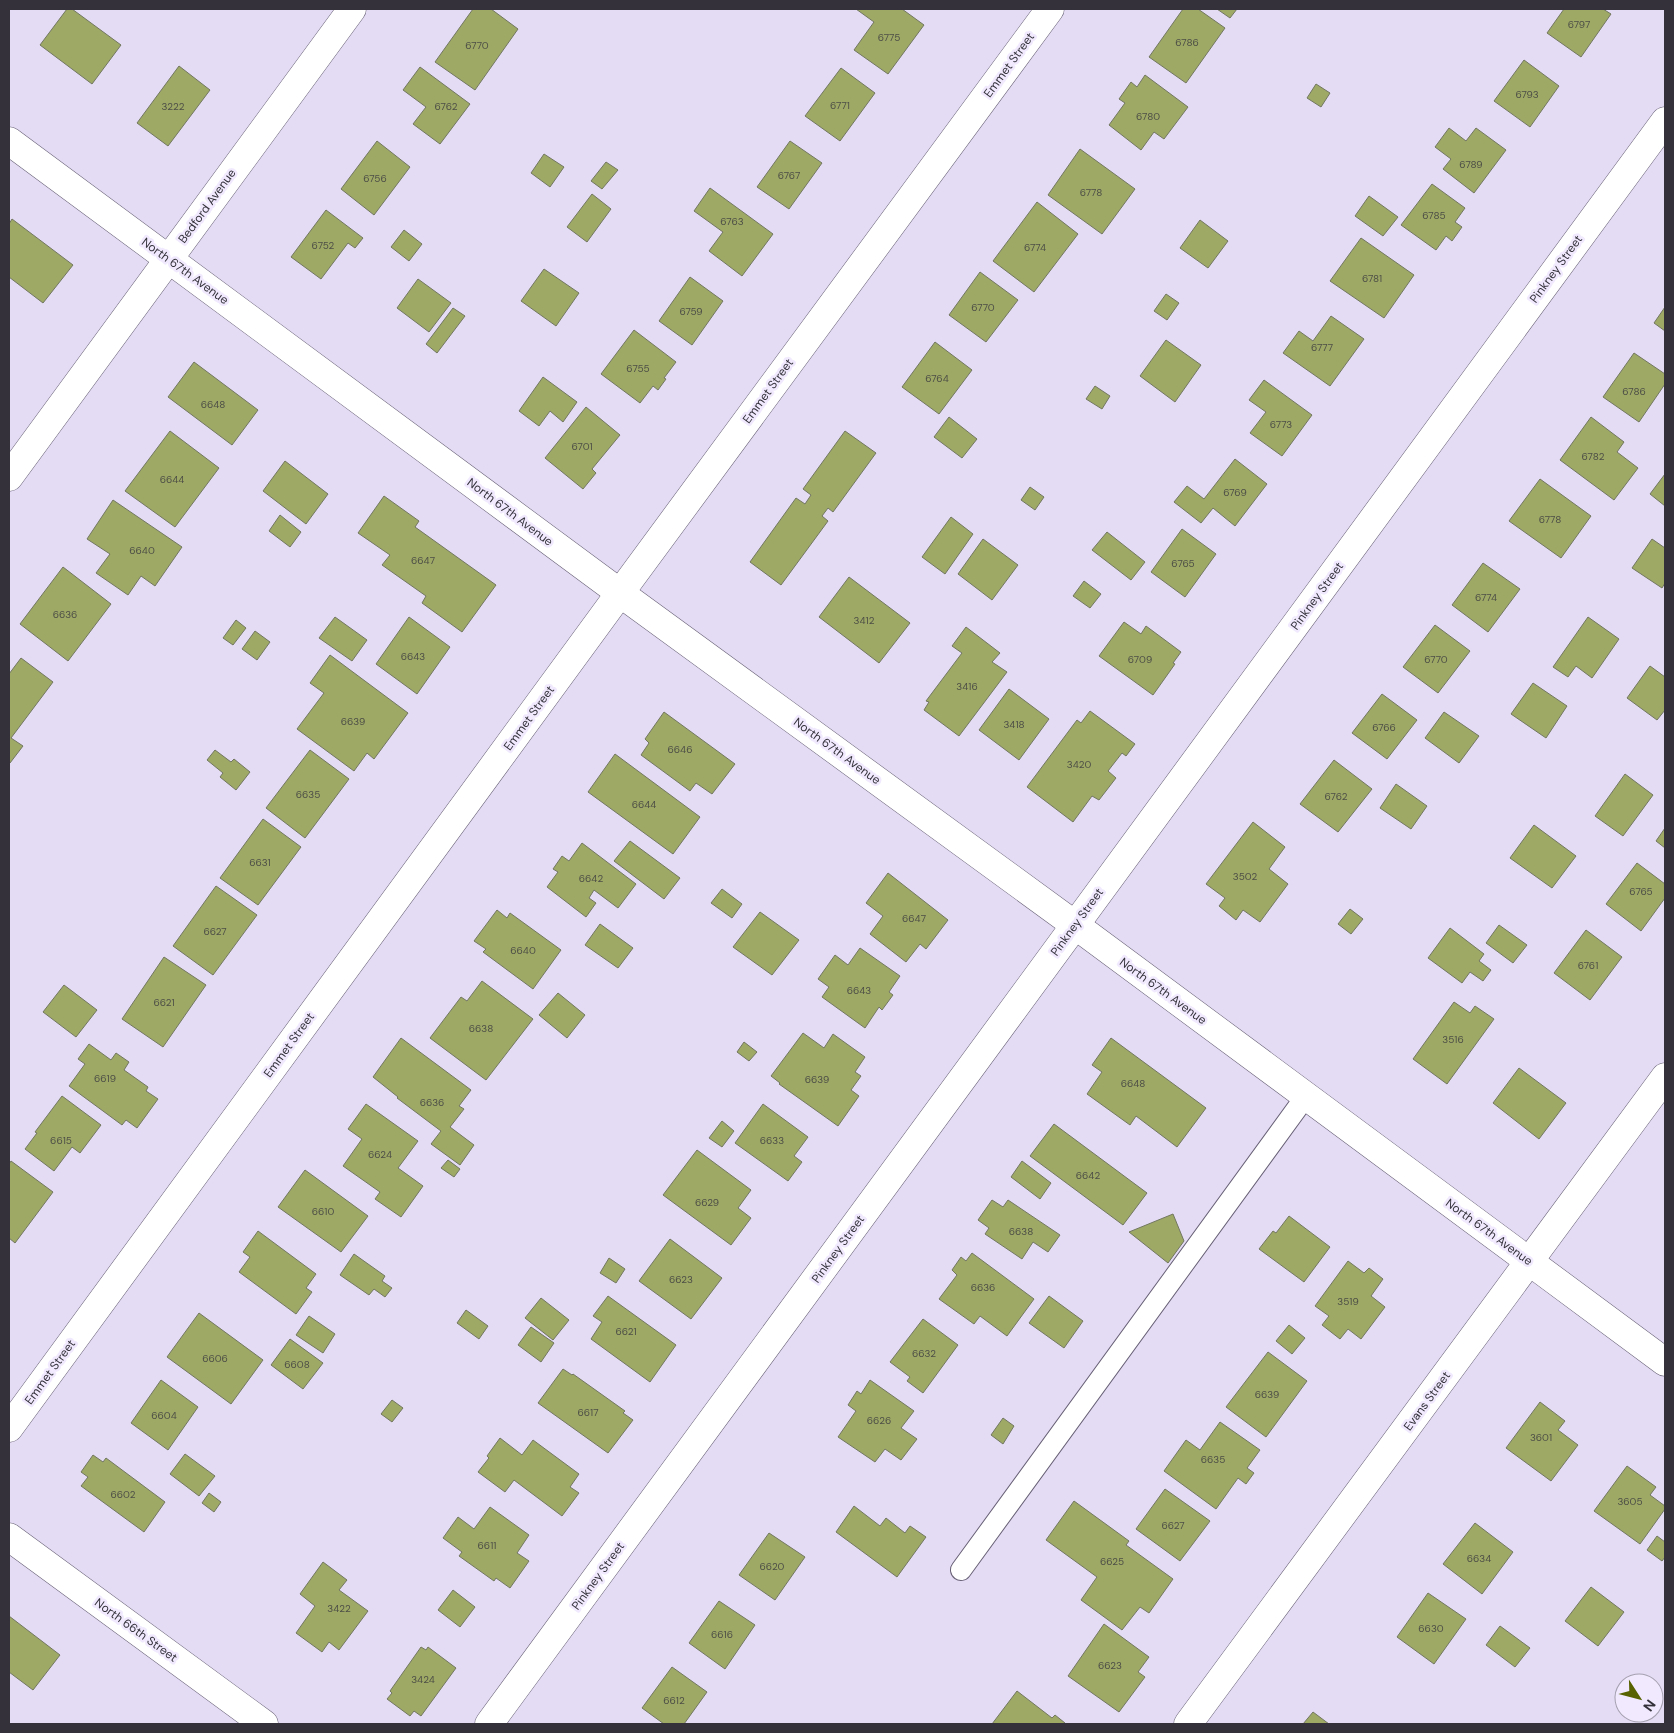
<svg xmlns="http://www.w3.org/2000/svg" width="1674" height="1733" viewBox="0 0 1674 1733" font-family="'DM Sans',sans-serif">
  <rect width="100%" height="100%" fill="#e4dcf4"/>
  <!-- building -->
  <g fill="#9ea966" stroke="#727760">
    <path d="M67 9H72L121 45 92 84 40 45Z"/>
    <path d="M473 9H491L518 29 475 90 435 62Z"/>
    <path d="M856 9H902L924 25 888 74 854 50 874 22Z"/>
    <path d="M1183 9H1198L1225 28 1186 83 1149 57Z"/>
    <path d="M1217 9H1237L1230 18Z"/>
    <path d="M1564 9H1603L1611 14 1581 57 1547 33Z"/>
    <path d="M1524 60 1559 86 1530 127 1494 101Z"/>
    <path d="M179 66 210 90 168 146 137 123Z"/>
    <path d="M420 67 470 104 440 144 413 124 426 107 403 90Z"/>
    <path d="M841 68 875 93 840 141 805 116Z"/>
    <path d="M1145 75 1188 107 1164 139 1154 132 1141 150 1109 125 1125 103 1119 99 1131 82 1137 87Z"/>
    <path d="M1316 84 1330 93 1321 107 1307 98Z"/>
    <path d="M1449 128 1466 141 1476 128 1506 150 1474 193 1443 169 1451 159 1435 147Z"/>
    <path d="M377 141 410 167 374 215 341 189Z"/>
    <path d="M790 141 822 163 789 209 757 187Z"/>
    <path d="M1080 149 1135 189 1102 234 1048 195Z"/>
    <path d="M544 154 564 167 550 187 531 173Z"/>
    <path d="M606 162 618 170 602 189 591 181Z"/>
    <path d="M1432 184 1465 208 1455 222 1462 227 1452 241 1446 236 1436 250 1401 225Z"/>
    <path d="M710 188 773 234 742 276 709 251 723 232 694 211Z"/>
    <path d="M592 194 611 209 587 242 567 227Z"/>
    <path d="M1369 196 1398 217 1383 236 1355 216Z"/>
    <path d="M1037 202 1078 234 1034 292 993 261Z"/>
    <path d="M326 210 363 238 355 248 348 243 321 279 291 257Z"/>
    <path d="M12 219 73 265 43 303 9 277V224Z"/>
    <path d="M1200 220 1228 241 1208 268 1180 248Z"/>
    <path d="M404 230 422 244 409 261 391 247Z"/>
    <path d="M1361 238 1414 275 1384 318 1330 281Z"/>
    <path d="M544 269 579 293 556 326 521 301Z"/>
    <path d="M980 272 1018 300 986 342 949 315Z"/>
    <path d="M690 277 723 301 692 345 659 321Z"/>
    <path d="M418 279 451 303 429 332 397 308Z"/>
    <path d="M1166 294 1179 303 1167 320 1154 311Z"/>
    <path d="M1665 307V331L1654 323Z"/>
    <path d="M453 308 465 316 437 353 426 344Z"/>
    <path d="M1331 316 1364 339 1330 386 1283 353 1299 331 1313 341Z"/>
    <path d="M634 330 676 362 664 378 666 379 658 390 653 386 640 403 601 374Z"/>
    <path d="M1166 340 1201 365 1175 402 1140 376Z"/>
    <path d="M935 342 972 370 939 414 902 387Z"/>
    <path d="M1634 353 1665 374V384L1639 422 1603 397Z"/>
    <path d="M194 362 258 410 232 445 168 397Z"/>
    <path d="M543 377 577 402 563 422 550 411 539 426 519 411Z"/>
    <path d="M1264 380 1312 415 1282 456 1250 433 1266 412 1249 400Z"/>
    <path d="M1095 386 1110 396 1102 409 1086 399Z"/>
    <path d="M586 407 620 435 592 469 596 473 583 489 545 458Z"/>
    <path d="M949 417 977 439 962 458 934 437Z"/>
    <path d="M1591 417 1624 442 1617 452 1638 468 1614 500 1560 460Z"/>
    <path d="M170 431 219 468 175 527 125 491Z"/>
    <path d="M845 431 876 453 833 512 828 508 822 516 828 521 781 585 750 562 796 498 805 504 811 495 803 489Z"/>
    <path d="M1235 459 1267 484 1235 526 1213 508 1201 523 1174 502 1187 486 1204 499Z"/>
    <path d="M285 461 328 494 306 524 263 491Z"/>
    <path d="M1665 474V506L1650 494Z"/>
    <path d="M1540 479 1591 516 1561 558 1509 521Z"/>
    <path d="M1030 487 1044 497 1035 510 1021 500Z"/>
    <path d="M384 496 419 521 415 527 496 585 462 632 422 603 426 596 382 565 390 555 358 533Z"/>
    <path d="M113 500 182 547 155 586 141 576 128 595 96 573 110 554 87 539Z"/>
    <path d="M280 515 301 532 290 547 269 531Z"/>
    <path d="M951 517 973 534 945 574 922 557Z"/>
    <path d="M1182 529 1216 554 1185 597 1151 572Z"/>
    <path d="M1107 532 1145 562 1131 580 1092 550Z"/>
    <path d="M983 539 1018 565 992 600 958 574Z"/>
    <path d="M1652 539 1665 548V583L1662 588 1632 568Z"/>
    <path d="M1483 563 1520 589 1488 632 1452 605Z"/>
    <path d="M63 567 111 604 68 661 20 624Z"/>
    <path d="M849 577 910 623 879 663 819 617Z"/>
    <path d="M1084 581 1101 594 1090 608 1073 596Z"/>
    <path d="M335 617 367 640 352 661 319 638Z"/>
    <path d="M409 617 450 647 417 694 376 664Z"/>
    <path d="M1588 617 1619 639 1592 678 1576 666 1568 677 1553 667Z"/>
    <path d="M236 620 246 628 233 645 223 638Z"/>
    <path d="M1124 622 1141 634 1146 626 1181 652 1173 663 1175 664 1153 695 1099 656Z"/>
    <path d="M1435 625 1470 651 1438 693 1403 667Z"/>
    <path d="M966 627 1000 653 992 662 1007 672 959 736 924 710 929 702 926 701 962 653 952 646Z"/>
    <path d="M255 631 270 642 257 660 242 649Z"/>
    <path d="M330 655 408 713 374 759 367 753 354 771 297 729 324 693 310 683Z"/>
    <path d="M21 658 53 682 11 738 23 746 10 763 9 762V674Z"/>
    <path d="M1650 666 1665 677V710L1657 720 1627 698Z"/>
    <path d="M1533 683 1567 706 1546 738 1511 714Z"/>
    <path d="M1009 689 1049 719 1019 760 979 730Z"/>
    <path d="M1382 694 1417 720 1387 759 1352 733Z"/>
    <path d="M1090 711 1135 744 1126 756 1122 753 1108 771 1116 778 1099 800 1092 796 1073 822 1027 787 1077 720 1081 723Z"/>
    <path d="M664 712 735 764 712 794 696 783 690 791 641 755 649 743 645 739Z"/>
    <path d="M1444 712 1479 736 1459 763 1425 738Z"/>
    <path d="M215 750 231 762 234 759 250 772 236 790 220 777 223 773 207 760Z"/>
    <path d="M310 750 349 779 305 838 266 808Z"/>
    <path d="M615 754 700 817 673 854 588 792Z"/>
    <path d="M1334 760 1372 789 1338 832 1300 804Z"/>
    <path d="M1625 774 1653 795 1623 836 1595 816Z"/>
    <path d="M1396 784 1427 806 1411 829 1380 808Z"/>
    <path d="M263 819 301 847 258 905 220 878Z"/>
    <path d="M1253 822 1285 847 1269 869 1288 884 1260 922 1243 910 1236 920 1219 906 1225 898 1206 884Z"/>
    <path d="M1534 825 1576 856 1552 888 1510 858Z"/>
    <path d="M1665 828V848L1656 841Z"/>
    <path d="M630 841 680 878 664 899 614 861Z"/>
    <path d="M582 843 636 884 618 908 594 890 589 898 596 903 586 917 547 887 558 872 553 869 562 856 569 861Z"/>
    <path d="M1637 863 1665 884V898L1641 931 1606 904Z"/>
    <path d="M888 873 948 920 926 949 920 944 906 962 870 934 883 916 866 903Z"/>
    <path d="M216 886 257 915 213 975 173 946Z"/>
    <path d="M722 889 742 904 732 918 711 903Z"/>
    <path d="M1350 909 1363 919 1351 934 1338 924Z"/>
    <path d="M497 910 507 918 510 913 561 950 533 989 483 952 486 949 474 941Z"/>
    <path d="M760 912 799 940 772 975 733 947Z"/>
    <path d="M600 924 633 948 618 968 585 945Z"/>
    <path d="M1499 925 1527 945 1513 963 1486 943Z"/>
    <path d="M1450 928 1484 954 1479 961 1491 970 1483 981 1470 972 1462 983 1428 958Z"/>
    <path d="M1586 930 1622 957 1590 1000 1554 973Z"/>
    <path d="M860 948 900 976 889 992 893 995 882 1010 879 1007 865 1028 822 997 829 987 818 979 835 955 848 965Z"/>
    <path d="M164 957 206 985 163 1047 122 1019Z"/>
    <path d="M482 981 533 1019 486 1080 430 1038 461 997 467 1001Z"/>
    <path d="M64 985 97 1010 76 1037 43 1012Z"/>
    <path d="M558 993 585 1015 567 1038 539 1015Z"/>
    <path d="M1454 1002 1470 1013 1475 1006 1494 1019 1447 1084 1413 1059Z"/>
    <path d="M803 1033 824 1048 833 1034 865 1057 855 1072 861 1076 851 1090 859 1096 838 1126 779 1084 780 1083 771 1076Z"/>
    <path d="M401 1038 471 1090 459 1106 464 1109 450 1127 474 1145 460 1165 431 1144 441 1131 397 1098 398 1097 373 1077Z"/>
    <path d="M1111 1038 1206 1108 1177 1147 1136 1116 1130 1125 1087 1094 1102 1072 1092 1065Z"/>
    <path d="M744 1042 757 1052 749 1061 737 1052Z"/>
    <path d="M89 1044 111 1060 116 1053 129 1062 124 1070 148 1087 146 1091 158 1099 137 1128 126 1120 122 1125 69 1086 85 1064 78 1059Z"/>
    <path d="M1519 1068 1566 1103 1539 1139 1493 1103Z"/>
    <path d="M62 1096 101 1125 80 1153 72 1147 54 1171 25 1149 37 1133 35 1132Z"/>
    <path d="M366 1104 418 1141 398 1168 423 1186 401 1217 375 1199 380 1192 343 1166 362 1139 348 1129Z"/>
    <path d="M763 1104 808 1137 794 1156 802 1162 788 1181 735 1143Z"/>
    <path d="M722 1121 734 1131 722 1147 709 1138Z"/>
    <path d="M1054 1124 1147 1193 1123 1225 1030 1156Z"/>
    <path d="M697 1150 751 1190 738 1208 751 1218 731 1245 663 1195Z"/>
    <path d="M448 1160 460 1169 454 1177 441 1168Z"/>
    <path d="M11 1161 53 1192 15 1243 9 1238V1164Z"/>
    <path d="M1022 1161 1051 1183 1040 1199 1011 1177Z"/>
    <path d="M305 1170 368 1216 341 1252 278 1207Z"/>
    <path d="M992 1200 1003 1207 1008 1200 1060 1235 1048 1252 1033 1242 1022 1259 985 1234 989 1228 978 1220Z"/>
    <path d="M1173 1214 1184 1241 1168 1263 1129 1232Z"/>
    <path d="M1289 1216 1330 1247 1304 1282 1259 1249 1273 1231 1276 1233Z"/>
    <path d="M258 1231 316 1274 306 1288 312 1292 296 1314 239 1272 250 1257 243 1252Z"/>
    <path d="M670 1239 722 1278 691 1319 639 1281Z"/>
    <path d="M972 1253 1034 1299 1007 1336 980 1316 974 1324 939 1299 957 1275 952 1270 961 1257 966 1261Z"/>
    <path d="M354 1254 385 1276 382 1281 392 1288 385 1297 374 1289 369 1295 340 1275Z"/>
    <path d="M609 1258 625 1269 616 1283 600 1273Z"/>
    <path d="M1348 1261 1364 1273 1369 1268 1383 1279 1371 1296 1385 1307 1361 1339 1348 1329 1340 1339 1322 1325 1329 1316 1315 1306Z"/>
    <path d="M608 1296 676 1345 650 1382 591 1339 602 1322 593 1316Z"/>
    <path d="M1049 1296 1083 1321 1064 1348 1029 1323Z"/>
    <path d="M541 1298 569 1320 553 1340 525 1318Z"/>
    <path d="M466 1310 488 1326 479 1339 457 1323Z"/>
    <path d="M199 1313 263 1360 231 1404 167 1357Z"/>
    <path d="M309 1316 335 1334 323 1353 296 1335Z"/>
    <path d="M923 1319 958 1345 923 1393 907 1381 910 1377 890 1362Z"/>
    <path d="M1289 1325 1305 1338 1292 1354 1276 1341Z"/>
    <path d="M531 1327 554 1343 541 1362 518 1345Z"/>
    <path d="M290 1339 323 1363 303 1389 271 1365Z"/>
    <path d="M1268 1352 1307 1381 1266 1437 1226 1407Z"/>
    <path d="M563 1369 572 1375 573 1374 625 1411 623 1413 633 1420 608 1453 538 1403Z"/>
    <path d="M161 1380 198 1407 168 1450 131 1423Z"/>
    <path d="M870 1380 914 1411 901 1428 917 1439 901 1460 885 1449 875 1462 838 1437 856 1411 848 1405 857 1391 861 1394Z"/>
    <path d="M392 1400 403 1408 392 1422 381 1414Z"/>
    <path d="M1540 1402 1565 1421 1558 1430 1578 1445 1551 1481 1506 1448Z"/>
    <path d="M1003 1418 1014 1426 1003 1444 991 1435Z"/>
    <path d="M1220 1422 1260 1450 1247 1468 1254 1473 1246 1484 1238 1478 1216 1509 1164 1471 1186 1440 1200 1450Z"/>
    <path d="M500 1438 522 1455 533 1440 579 1474 570 1487 579 1493 562 1516 514 1480 505 1492 478 1472 489 1458 487 1456Z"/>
    <path d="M185 1454 215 1476 199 1496 170 1474Z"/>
    <path d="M93 1455 103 1462 106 1458 165 1502 144 1532 81 1486 88 1477 81 1472Z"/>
    <path d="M1627 1466 1656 1487 1650 1495 1665 1506V1509L1640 1544 1594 1511Z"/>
    <path d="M1165 1489 1210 1521 1180 1561 1136 1529Z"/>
    <path d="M209 1493 221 1502 214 1512 202 1503Z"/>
    <path d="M1074 1501 1129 1541 1126 1545 1173 1579 1149 1613 1140 1607 1122 1630 1081 1600 1097 1577 1046 1540Z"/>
    <path d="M854 1506 880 1526 886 1518 905 1533 910 1526 926 1537 897 1577 836 1532Z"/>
    <path d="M490 1507 529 1535 517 1553 529 1561 510 1588 496 1578 494 1581 459 1556 462 1552 443 1538 458 1517 474 1529Z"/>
    <path d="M1475 1523 1513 1552 1482 1594 1443 1564Z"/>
    <path d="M769 1533 805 1557 775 1600 739 1575Z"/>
    <path d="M1657 1536 1665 1542V1557L1662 1561 1647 1550Z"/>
    <path d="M323 1562 347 1580 339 1590 368 1611 339 1650 329 1642 322 1652 296 1633 315 1606 300 1594Z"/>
    <path d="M1591 1587 1624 1612 1598 1646 1565 1621Z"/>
    <path d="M453 1590 475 1607 460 1627 438 1610Z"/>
    <path d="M1428 1593 1466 1619 1434 1664 1397 1637Z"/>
    <path d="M719 1601 755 1625 725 1669 689 1643Z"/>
    <path d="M9 1616 60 1655 33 1690 9 1672Z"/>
    <path d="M1104 1624 1149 1657 1138 1672 1145 1677 1119 1712 1068 1676Z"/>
    <path d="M1500 1626 1530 1648 1515 1667 1486 1645Z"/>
    <path d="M421 1647 426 1650 428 1647 456 1668 421 1716 414 1711 410 1716 387 1699 392 1693 390 1691Z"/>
    <path d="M672 1667 707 1692 684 1724H664L642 1708Z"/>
    <path d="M1017 1691 1052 1718 1055 1715 1065 1723 1064 1724H992Z"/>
    <path d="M1313 1712 1329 1724H1303Z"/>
  </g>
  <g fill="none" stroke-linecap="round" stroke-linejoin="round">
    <!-- lane casing -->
    <g stroke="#686176" stroke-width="22">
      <path id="lane" d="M961 1570 1306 1096"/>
    </g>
    <!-- street casing -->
    <g stroke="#686176" stroke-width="29">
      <g id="street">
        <path d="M9 141 620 593 1075 925 1665 1362"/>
        <path d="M9 477 352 9"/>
        <path d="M9 1428 620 593 1050 9"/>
        <path d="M9 1537 264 1724"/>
        <path d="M489 1724 1665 121"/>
        <path d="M1188 1724 1665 1077"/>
      </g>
    </g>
    <!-- lane -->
    <use href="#lane" stroke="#fff" stroke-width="20"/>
    <!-- street -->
    <use href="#street" stroke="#fff" stroke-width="28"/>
  </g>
  <g text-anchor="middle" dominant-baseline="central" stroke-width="5" stroke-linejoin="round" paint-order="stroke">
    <!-- number labels -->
    <g font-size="10" fill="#4e4f46">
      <text x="1579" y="24">6797</text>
      <text x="889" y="37">6775</text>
      <text x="1187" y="42">6786</text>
      <text x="477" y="45">6770</text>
      <text x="1527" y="94">6793</text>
      <text x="840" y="105">6771</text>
      <text x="173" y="106">3222</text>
      <text x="446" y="106">6762</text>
      <text x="1148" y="116">6780</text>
      <text x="1471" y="164">6789</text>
      <text x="789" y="175">6767</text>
      <text x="375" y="178">6756</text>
      <text x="1091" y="192">6778</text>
      <text x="1434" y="215">6785</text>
      <text x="732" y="221">6763</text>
      <text x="323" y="245">6752</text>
      <text x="1035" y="247">6774</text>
      <text x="1372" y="278">6781</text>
      <text x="983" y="307">6770</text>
      <text x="691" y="311">6759</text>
      <text x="1322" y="347">6777</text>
      <text x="638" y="368">6755</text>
      <text x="937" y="378">6764</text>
      <text x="1634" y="391">6786</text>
      <text x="213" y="404">6648</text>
      <text x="1281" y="424">6773</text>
      <text x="582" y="446">6701</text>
      <text x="1593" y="456">6782</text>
      <text x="172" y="479">6644</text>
      <text x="1235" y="492">6769</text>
      <text x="1550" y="519">6778</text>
      <text x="142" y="550">6640</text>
      <text x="423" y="560">6647</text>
      <text x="1183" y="563">6765</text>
      <text x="1486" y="597">6774</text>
      <text x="65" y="614">6636</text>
      <text x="864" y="620">3412</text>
      <text x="413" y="656">6643</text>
      <text x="1140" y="659">6709</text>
      <text x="1436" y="659">6770</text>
      <text x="967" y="686">3416</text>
      <text x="353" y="721">6639</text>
      <text x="1014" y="724">3418</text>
      <text x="1384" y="727">6766</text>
      <text x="680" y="749">6646</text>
      <text x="1079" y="764">3420</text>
      <text x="308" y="794">6635</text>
      <text x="1336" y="796">6762</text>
      <text x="644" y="804">6644</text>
      <text x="260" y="862">6631</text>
      <text x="1245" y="876">3502</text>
      <text x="591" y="878">6642</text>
      <text x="1641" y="891">6765</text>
      <text x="914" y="918">6647</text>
      <text x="215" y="931">6627</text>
      <text x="523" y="950">6640</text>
      <text x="1588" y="965">6761</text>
      <text x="859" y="990">6643</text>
      <text x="164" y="1002">6621</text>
      <text x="481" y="1028">6638</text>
      <text x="1453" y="1039">3516</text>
      <text x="105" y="1078">6619</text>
      <text x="817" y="1079">6639</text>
      <text x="1133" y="1083">6648</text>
      <text x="432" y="1102">6636</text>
      <text x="61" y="1140">6615</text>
      <text x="772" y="1140">6633</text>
      <text x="380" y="1154">6624</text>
      <text x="1088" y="1175">6642</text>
      <text x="707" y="1202">6629</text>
      <text x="323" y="1211">6610</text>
      <text x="1021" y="1231">6638</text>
      <text x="681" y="1279">6623</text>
      <text x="983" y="1287">6636</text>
      <text x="1348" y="1301">3519</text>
      <text x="626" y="1331">6621</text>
      <text x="924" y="1353">6632</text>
      <text x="215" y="1358">6606</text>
      <text x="297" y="1364">6608</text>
      <text x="1267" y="1394">6639</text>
      <text x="588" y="1412">6617</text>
      <text x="164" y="1415">6604</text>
      <text x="879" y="1420">6626</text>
      <text x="1541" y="1437">3601</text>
      <text x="1213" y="1459">6635</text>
      <text x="123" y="1494">6602</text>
      <text x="1630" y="1501">3605</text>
      <text x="1173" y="1525">6627</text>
      <text x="487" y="1545">6611</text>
      <text x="1479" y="1558">6634</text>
      <text x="1112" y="1561">6625</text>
      <text x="772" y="1566">6620</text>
      <text x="339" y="1608">3422</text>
      <text x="1431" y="1628">6630</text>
      <text x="722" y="1634">6616</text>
      <text x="1110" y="1665">6623</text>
      <text x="423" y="1679">3424</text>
      <text x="674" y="1700">6612</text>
    </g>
    <!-- street labels -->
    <g font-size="12" fill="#34313b" stroke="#f1eafe">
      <text transform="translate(1009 65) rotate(-54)">Emmet Street</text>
      <text transform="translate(207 206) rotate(-54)">Bedford Avenue</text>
      <text transform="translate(1556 269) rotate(-54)">Pinkney Street</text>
      <text transform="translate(185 271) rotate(36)">North 67th Avenue</text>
      <text transform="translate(768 391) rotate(-54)">Emmet Street</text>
      <text transform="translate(510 512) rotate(37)">North 67th Avenue</text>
      <text transform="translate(1317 596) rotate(-54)">Pinkney Street</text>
      <text transform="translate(529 718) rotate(-54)">Emmet Street</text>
      <text transform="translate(837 751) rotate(36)">North 67th Avenue</text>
      <text transform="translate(1077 922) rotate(-54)">Pinkney Street</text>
      <text transform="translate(1163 991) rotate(36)">North 67th Avenue</text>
      <text transform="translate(289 1045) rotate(-54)">Emmet Street</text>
      <text transform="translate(1489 1232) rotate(36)">North 67th Avenue</text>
      <text transform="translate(838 1249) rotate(-54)">Pinkney Street</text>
      <text transform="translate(50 1372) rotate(-54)">Emmet Street</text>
      <text transform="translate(1427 1401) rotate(-54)">Evans Street</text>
      <text transform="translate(598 1576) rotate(-54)">Pinkney Street</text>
      <text transform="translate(136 1630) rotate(36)">North 66th Street</text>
    </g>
  </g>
  <!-- border -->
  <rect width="1674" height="1733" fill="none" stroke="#34313b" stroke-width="20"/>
  <!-- north arrow -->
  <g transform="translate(1639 1698) rotate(126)"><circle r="24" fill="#f1eafe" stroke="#a5a0b0"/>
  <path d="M0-4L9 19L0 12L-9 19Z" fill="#586201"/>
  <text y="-8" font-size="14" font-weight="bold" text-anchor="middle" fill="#34313b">N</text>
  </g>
</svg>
